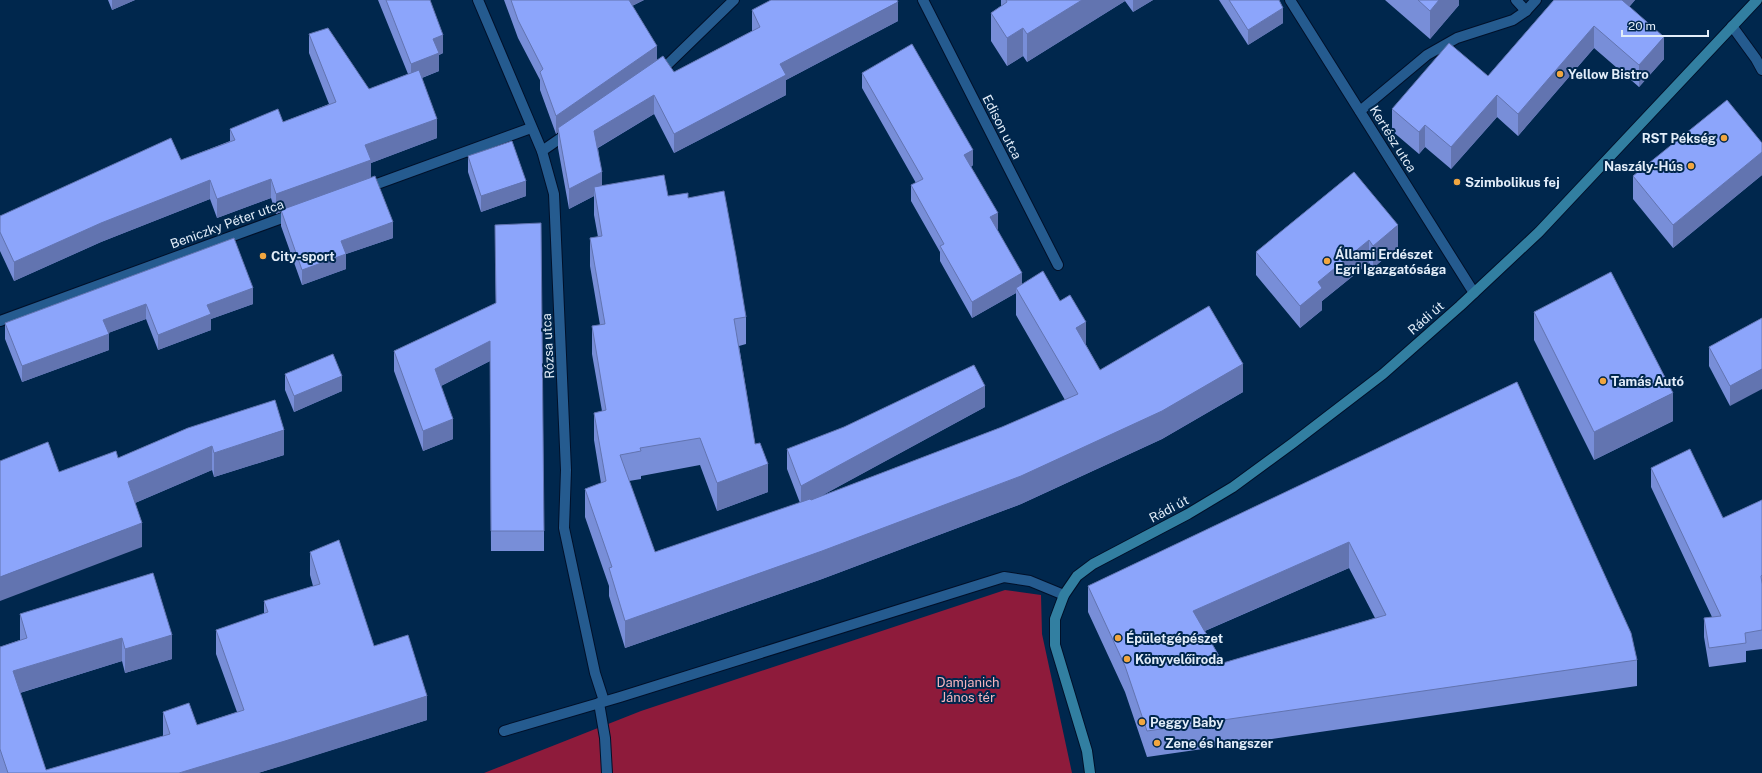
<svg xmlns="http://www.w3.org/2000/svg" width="1762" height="773" viewBox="0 0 1762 773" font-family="'Public Sans',sans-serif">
  <rect width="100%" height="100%" fill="#00274d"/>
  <!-- green -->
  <path fill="#8e1b3b" d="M1005 590 1041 595 1042 634 1072 773H484L641 711Z"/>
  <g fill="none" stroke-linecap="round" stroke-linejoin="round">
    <!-- street casing -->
    <g stroke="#001029" stroke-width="12">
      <g id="street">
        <path d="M478 0 542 151 554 194 566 470 564 528 595 673 604 701"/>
        <path d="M923 0 1058 265"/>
        <path d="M1290 0 1474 293"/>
        <path d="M1516 0 1526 11"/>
        <path d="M1732 26 1756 59 1762 70"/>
        <path d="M658 72 667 65 734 0"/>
        <path d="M1360 111 1427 55 1457 38 1513 20 1526 11 1536 0"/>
        <path d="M542 151 568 133"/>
        <path d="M366 188 531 128"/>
        <path d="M0 321 293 214"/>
        <path d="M599 703 605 738 607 773"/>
        <path d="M504 731 620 697 1004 577 1030 581 1064 595"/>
      </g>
    </g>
    <!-- secondary casing -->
    <g stroke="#001029" stroke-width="12">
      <path id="secondary" d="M1090 773 1087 751 1055 645V619L1064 595 1077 576 1093 564 1188 514 1233 487 1293 443 1383 374 1460 306 1539 232 1757 0"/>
    </g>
    <!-- street -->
    <use href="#street" stroke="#255b8f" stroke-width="10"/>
    <!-- secondary -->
    <use href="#secondary" stroke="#327fa1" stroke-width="10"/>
  </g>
  <!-- wall -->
  <g fill="#788ed8" fill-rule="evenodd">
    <path d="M108 0H135L112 10Z"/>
    <path d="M378 0H430L443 53 439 55V71L422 78 437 138 371 163V178L393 238 346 254V269L302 285 281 226V212L276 214 271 198 217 218 210 199 101 242 14 281 0 251V216L181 160 230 141V129L283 122 329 104 309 53V34L369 89 408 74Z"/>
    <path d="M504 0H644L632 6 657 60 674 72 752 31V10L898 21 786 80V95L674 153 654 114 598 148 602 185 668 196 688 198 746 317V344L739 346 755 444 768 492 717 511 700 465 641 476V479L629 481 655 552 800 503 787 469V449L985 407 819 497 1002 427 1065 400 1016 315V293L972 318 940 261V252L911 201V185L916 183 862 88V73L973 165 971 167 998 229H997L1022 284 1086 345 1100 370 1243 392 1162 439 1021 504 822 579 625 648 609 596V586L585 517V489L601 483 594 440V413L602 411 592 354V326L600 325 590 266V238L598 237 594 215V196L569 209 558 148V132L556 134 540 90V80L518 38Z"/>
    <path d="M1001 0H1153L1133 12 1125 1 1027 62 1023 56 1007 66 991 41V13L1001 6Z"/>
    <path d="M1219 0H1279L1283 23 1248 45Z"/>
    <path d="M1385 0H1459V5L1430 39Z"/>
    <path d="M1554 0H1635L1629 7 1664 59 1639 87 1594 48 1518 136 1497 117 1451 169 1425 147 1419 154 1392 131V109L1488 76Z"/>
    <path d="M1762 152V175L1673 248 1633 199V176Z"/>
    <path d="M468 156 526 196 481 212 468 172Z"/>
    <path d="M1354 172 1398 247 1373 268 1369 263 1322 301V310L1300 328 1256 275V252Z"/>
    <path d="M495 225 544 531V551H491L490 361 441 386 453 439 423 451 394 371V351L496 303Z"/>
    <path d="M234 238 253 304 211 319V330L158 350 146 319 108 333 109 350 22 382 5 339V323Z"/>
    <path d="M1534 312 1673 421 1594 460 1534 340Z"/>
    <path d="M1762 318 1730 406 1709 366V347Z"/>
    <path d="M285 374 342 391 294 412 285 390Z"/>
    <path d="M1517 382 1637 660V686L1147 757 1125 692 1088 612V586ZM1349 568 1375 618 1223 663 1205 631Z"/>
    <path d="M188 428 284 455 214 477 212 470 135 503 142 547 59 472 118 458Z"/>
    <path d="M1651 468 1723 518 1762 500V649L1746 651V662L1709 667 1704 637V618L1712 617 1651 487Z"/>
    <path d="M310 552 374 646 427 720 258 773H0V647L20 640V614L153 573 172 659 125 673 122 661 20 693 46 770 163 736V712L197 725 237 712 216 654V630L264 614V601L313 586 310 575Z"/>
  </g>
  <!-- shaded-wall -->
  <g fill="#6274b0">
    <path d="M112 0H135L112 10Z"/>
    <path d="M624 0H644L624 10Z"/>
    <path d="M1082 0H1125V1L1027 62V34Z"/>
    <path d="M1133 0H1153L1133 12Z"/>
    <path d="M1439 0H1459V5L1430 39V11Z"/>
    <path d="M1619 0H1635L1619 19Z"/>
    <path d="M898 2V21L786 80V95L674 153V134L780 64Z"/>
    <path d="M1283 8V23L1248 45V30Z"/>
    <path d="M1594 26V48L1518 136V114Z"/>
    <path d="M1023 28V56L1007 66V38Z"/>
    <path d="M443 35V53L439 55V71L411 82V64L433 39Z"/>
    <path d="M1664 37V59L1639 87V65Z"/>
    <path d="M657 46V64L558 128V132L556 134V116Z"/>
    <path d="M654 95V114L594 150V131Z"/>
    <path d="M1497 95V117L1451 169V147Z"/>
    <path d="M437 119V138L371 163V179L281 210V212L276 214V194L365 145Z"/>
    <path d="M1425 125V147L1419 154V132Z"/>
    <path d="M973 150V165L964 170V155Z"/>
    <path d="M1762 152V175L1673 248V225Z"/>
    <path d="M602 172V191L594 187V196L569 209V189Z"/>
    <path d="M271 179V198L217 218V199Z"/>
    <path d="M210 180V199L101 242 14 281V262L101 223Z"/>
    <path d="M526 181V196L481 212V196Z"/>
    <path d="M998 213V229L990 233V217Z"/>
    <path d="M393 222V238L346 254V269L302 285V270L341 241Z"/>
    <path d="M1398 225V247L1373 268V246Z"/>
    <path d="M1369 240V263L1322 301V310L1300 328V306L1318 282Z"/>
    <path d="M1022 273V289L1016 288V293L972 318V302Z"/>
    <path d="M253 288V304L211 319V330L158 350V335L207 305Z"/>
    <path d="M146 304V319L103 335V320Z"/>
    <path d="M1086 322V350L1076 328Z"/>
    <path d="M109 334V350L22 382V366Z"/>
    <path d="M490 341V361L435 389V369Z"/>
    <path d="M1243 364V392L1162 439 1021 504 822 579 625 648V621Z"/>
    <path d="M1762 369V389L1730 406V386Z"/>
    <path d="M342 376V391L294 412V396Z"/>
    <path d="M985 386V407L801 507V486Z"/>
    <path d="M1673 393V421L1594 460V432Z"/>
    <path d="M453 419V439L423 451V431Z"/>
    <path d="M284 430V455L214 477V453Z"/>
    <path d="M212 446V470L128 506V482Z"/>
    <path d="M768 464V492L717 511V483Z"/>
    <path d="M142 523V547L0 601V577Z"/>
    <path d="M1349 542V568L1193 636V611Z"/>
    <path d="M172 635V659L125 673V649Z"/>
    <path d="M122 638V661L13 695V671Z"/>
    <path d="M427 696V720L285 765 258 773H179Z"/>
  </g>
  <!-- building -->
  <g fill="#8ca5fb" stroke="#6274b0" fill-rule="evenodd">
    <path d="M386 0H430L443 35 433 39 439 53 411 64Z"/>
    <path d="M511 0H629L657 46 556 116 540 72 543 69 518 20Z"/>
    <path d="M771 0H897L898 2 780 64 786 75 674 134 654 95 594 131 602 172 569 189 558 128 663 56 674 72 760 27 752 10Z"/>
    <path d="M1006 0H1082L1027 34 1023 28 1007 38 991 13 1007 2Z"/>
    <path d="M1229 0H1279L1283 8 1248 30Z"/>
    <path d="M1418 0H1439L1430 11Z"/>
    <path d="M1554 0H1622L1664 37 1639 65 1594 26 1518 114 1497 95 1451 147 1425 125 1419 132 1392 109 1449 43 1488 76Z"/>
    <path d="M328 28 369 89 419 70 437 119 365 145 371 160 276 194 271 179 217 199 210 180 101 223 14 262 0 232V216L171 138 181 160 235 140 230 129 278 109 283 122 336 102 309 34Z"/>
    <path d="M912 44 973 150 964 155 998 213 990 217 1022 273 972 302 940 246 944 244 911 185 923 179 862 73Z"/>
    <path d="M1727 100 1762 143V152L1673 225 1633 176Z"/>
    <path d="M512 141 526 181 481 196 468 156Z"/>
    <path d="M1354 172 1398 225 1373 246 1369 240 1318 282 1322 288 1300 306 1256 252Z"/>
    <path d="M664 175 668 196 688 193V198L724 191 736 256 746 317 734 319 755 444 760 443 768 464 717 483 700 438 640 448 641 451 620 455 655 552 810 499 811 500 1002 427 1078 394 1016 288 1043 271 1060 301 1070 295 1086 322 1076 328 1100 370 1209 306 1243 364 1162 411 1021 476 822 551 625 621 609 568 612 567 585 489 606 481 594 413 606 410 592 326 605 324 590 238 602 236 594 187Z"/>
    <path d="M375 176 393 222 341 241 346 254 302 270 281 210Z"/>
    <path d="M541 223 544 531H491L490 341 435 369 453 419 423 431 394 351 496 303 495 225Z"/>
    <path d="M234 238 253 288 207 305 211 314 158 335 146 304 103 320 109 334 22 366 5 323Z"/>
    <path d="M1611 272 1673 393 1594 432 1534 312Z"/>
    <path d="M1762 318V369L1730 386 1709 347Z"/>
    <path d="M333 354 342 376 294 396 285 374Z"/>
    <path d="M974 365 985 386 801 486 787 449 844 427Z"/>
    <path d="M1517 382 1631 633 1637 660 1147 731 1125 666 1088 586ZM1349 542 1386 615 1223 663 1193 611Z"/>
    <path d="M275 400 284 430 214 453 212 446 128 482 142 523 0 577V461L48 442 59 472 116 451 118 458 188 428Z"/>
    <path d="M1690 449 1723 518 1762 500V575L1761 576 1762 584V630L1745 633 1746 643 1709 648 1704 618 1721 616 1651 468Z"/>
    <path d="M339 540 374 646 408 635 427 696 285 741 179 773H8L0 749V647L27 638 20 614 153 573 172 635 125 649 122 638 13 671 46 770 170 734 163 712 189 703 197 725 244 710 216 630 268 612 264 601 320 584 310 552Z"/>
  </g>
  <!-- markers -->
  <g fill="#f1a640" stroke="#00274d" stroke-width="1.5">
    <circle cx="1560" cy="74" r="4"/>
    <circle cx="1724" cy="138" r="4"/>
    <circle cx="1691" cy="166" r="4"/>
    <circle cx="1457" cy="182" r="4"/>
    <circle cx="263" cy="256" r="4"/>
    <circle cx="1327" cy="261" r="4"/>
    <circle cx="1603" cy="381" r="4"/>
    <circle cx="1118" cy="638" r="4"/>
    <circle cx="1127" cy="659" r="4"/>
    <circle cx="1142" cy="722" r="4"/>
    <circle cx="1157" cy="743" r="4"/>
  </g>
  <g text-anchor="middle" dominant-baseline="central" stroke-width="4" stroke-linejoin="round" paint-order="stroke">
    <!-- poi labels -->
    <g font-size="13" font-weight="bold" fill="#e2edf9" stroke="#00274d" text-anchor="start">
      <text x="1568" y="74">Yellow Bistro</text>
      <text x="1716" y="138" text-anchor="end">RST Pékség</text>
      <text x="1683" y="166" text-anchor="end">Naszály-Hús</text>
      <text x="1465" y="182">Szimbolikus fej</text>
      <text x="1335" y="254">Állami Erdészet<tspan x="1335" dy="15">Egri Igazgatósága</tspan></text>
      <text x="271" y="256">City-sport</text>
      <text x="1611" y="381">Tamás Autó</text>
      <text x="1126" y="638">Épületgépészet</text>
      <text x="1135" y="659">Könyvelőiroda</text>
      <text x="1150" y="722">Peggy Baby</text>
      <text x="1165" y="743">Zene és hangszer</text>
    </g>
    <!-- street labels -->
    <g font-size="13" fill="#e2edf9" stroke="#00274d">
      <text transform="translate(1002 127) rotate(63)">Edison utca</text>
      <text transform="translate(1393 139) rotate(58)">Kertész utca</text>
      <text transform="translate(227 224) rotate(-20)">Beniczky Péter utca</text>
      <text transform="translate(1426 318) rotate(-41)">Rádi út</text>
      <text transform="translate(548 346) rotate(-93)">Rózsa utca</text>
      <text transform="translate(1169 509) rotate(-28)">Rádi út</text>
    </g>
    <!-- park labels -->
    <g font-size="13" fill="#f4b4bc" stroke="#00274d">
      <text x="968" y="682">Damjanich<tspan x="968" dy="15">János tér</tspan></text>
    </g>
  </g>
  <!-- scale -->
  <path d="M1622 30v6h86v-6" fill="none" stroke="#e2edf9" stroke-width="2"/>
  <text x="1628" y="30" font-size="12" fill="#e2edf9" stroke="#00274d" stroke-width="3" paint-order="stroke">20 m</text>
</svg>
